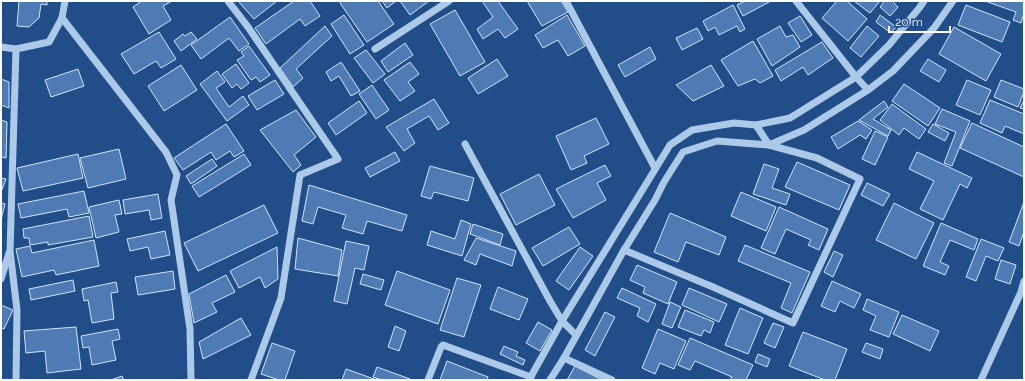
<svg xmlns="http://www.w3.org/2000/svg" width="1025" height="381" viewBox="0 0 1025 381" font-family="Raleway,sans-serif">
  <rect width="100%" height="100%" fill="#214e89"/>
  <!-- building -->
  <g fill="#4e7bb3" stroke="#d2e3f8">
    <path d="M18 1H47V5L41 4 39 18 29 27 17 26 19 1Z"/>
    <path d="M142 1H172L163 6 171 20 149 34 133 7Z"/>
    <path d="M238 1H277L254 19Z"/>
    <path d="M294 1H310L320 16 305 26 300 19 266 44 255 28Z"/>
    <path d="M341 1H378L394 24 367 42 340 3Z"/>
    <path d="M382 1H396L387 8Z"/>
    <path d="M400 1H429L410 15Z"/>
    <path d="M482 1H498L518 29 505 38 498 29 483 39 477 29 493 17Z"/>
    <path d="M527 1H561L568 12 542 26Z"/>
    <path d="M745 1H771L743 16 737 5Z"/>
    <path d="M837 1H847L867 19 848 41 822 18Z"/>
    <path d="M854 1H880L870 13Z"/>
    <path d="M885 1H892L898 7 890 16 880 7Z"/>
    <path d="M985 1H1024V13L1021 23 1013 20 1016 12Z"/>
    <path d="M733 5 745 29 740 32 737 26 719 35 715 27 708 31 703 21Z"/>
    <path d="M966 5 1010 22 1002 42 958 25Z"/>
    <path d="M455 10 485 62 460 76 430 24Z"/>
    <path d="M344 15 364 45 350 54 331 24Z"/>
    <path d="M567 15 585 46 568 56 558 40 543 48 535 35Z"/>
    <path d="M880 15 896 27 891 33 876 22Z"/>
    <path d="M800 16 812 35 801 42 788 23Z"/>
    <path d="M230 17 249 44 239 51 229 38 201 59 191 45Z"/>
    <path d="M325 26 332 36 296 69 303 78 293 87 280 68Z"/>
    <path d="M780 26 786 37 793 35 800 47 772 66 757 39Z"/>
    <path d="M867 26 879 36 861 57 850 48Z"/>
    <path d="M954 27 1001 54 986 81 939 54Z"/>
    <path d="M697 28 703 39 682 50 676 38Z"/>
    <path d="M159 32 176 59 161 68 156 61 134 74 121 54Z"/>
    <path d="M191 32 197 39 181 51 174 41 183 34 185 36Z"/>
    <path d="M753 41 773 76 760 83 755 79 738 86 721 60Z"/>
    <path d="M822 42 833 58 808 75 803 67 781 81 775 70Z"/>
    <path d="M405 43 413 55 388 72 381 61Z"/>
    <path d="M249 46 270 75 260 82 256 77 251 80 237 60 244 56 241 52Z"/>
    <path d="M650 47 656 59 625 77 618 65Z"/>
    <path d="M366 50 385 74 373 83 354 58Z"/>
    <path d="M497 59 508 76 478 94 468 78Z"/>
    <path d="M928 59 946 70 939 82 920 71Z"/>
    <path d="M341 62 360 91 351 96 339 76 331 81 326 72Z"/>
    <path d="M410 62 419 74 408 82 415 91 400 101 384 80Z"/>
    <path d="M236 64 249 83 241 89 237 84 232 88 222 74Z"/>
    <path d="M181 65 197 90 164 111 148 86Z"/>
    <path d="M711 65 724 86 693 101 676 85Z"/>
    <path d="M78 69 84 86 51 97 45 80Z"/>
    <path d="M217 71 225 82 216 88 229 107 243 96 249 105 227 121 200 84Z"/>
    <path d="M1 79 9 82V108L1 105Z"/>
    <path d="M275 80 284 94 257 110 248 96Z"/>
    <path d="M967 80 991 90 980 115 956 105Z"/>
    <path d="M1001 80 1024 89V92L1018 107 994 97Z"/>
    <path d="M904 84 940 108 928 126 892 101Z"/>
    <path d="M372 85 389 110 376 119 359 94Z"/>
    <path d="M434 99 449 123 438 130 429 116 407 129 415 143 404 151 386 127Z"/>
    <path d="M990 100 1024 114V134L1005 126 1002 133 980 123Z"/>
    <path d="M1024 100V109L1020 108Z"/>
    <path d="M359 101 367 113 336 135 328 123Z"/>
    <path d="M884 101 888 107 873 119 891 130 888 136 859 120Z"/>
    <path d="M892 104 926 129 919 139 904 128 899 135 880 120Z"/>
    <path d="M942 109 970 121 952 166 944 163 956 132 935 124Z"/>
    <path d="M296 110 316 137 294 155 301 165 293 172 260 130Z"/>
    <path d="M596 118 609 144 584 156 587 163 571 170 556 136Z"/>
    <path d="M1 120 7 122 6 158 1 157Z"/>
    <path d="M858 121 872 130 866 139 860 135 838 149 831 137Z"/>
    <path d="M972 123 1024 147V177L960 148Z"/>
    <path d="M226 124 244 151 234 157 230 151 216 160 211 152 183 170 174 158Z"/>
    <path d="M933 124 949 133 945 141 928 132Z"/>
    <path d="M875 131 888 137 875 165 862 159Z"/>
    <path d="M119 149 126 179 88 188 80 158Z"/>
    <path d="M395 152 400 161 370 177 365 168Z"/>
    <path d="M917 152 972 178 967 188 960 184 943 220 920 209 934 181 909 169Z"/>
    <path d="M78 154 83 178 23 191 17 168Z"/>
    <path d="M244 154 251 165 199 197 192 186Z"/>
    <path d="M212 159 217 166 191 184 186 176Z"/>
    <path d="M797 162 850 185 839 210 785 187Z"/>
    <path d="M764 164 779 169 772 188 790 194 786 205 753 194Z"/>
    <path d="M605 165 611 176 597 183 606 200 573 218 556 189Z"/>
    <path d="M430 166 474 178 468 201 434 192 431 199 421 196Z"/>
    <path d="M539 174 555 205 516 225 500 194Z"/>
    <path d="M1 178 6 179 1 192Z"/>
    <path d="M867 183 890 194 883 206 861 195Z"/>
    <path d="M309 185 407 215 402 231 367 221 363 234 342 228 346 215 318 207 313 224 302 221Z"/>
    <path d="M84 191 89 213 69 217 67 209 21 218 18 204Z"/>
    <path d="M741 192 776 207 766 231 731 216Z"/>
    <path d="M158 194 162 218 151 220 149 210 125 214 123 200Z"/>
    <path d="M119 200 122 214 115 215 119 232 96 238 89 207Z"/>
    <path d="M1024 202V232L1019 246 1009 242Z"/>
    <path d="M1 203 5 204 1 220Z"/>
    <path d="M894 203 934 223 916 259 876 240Z"/>
    <path d="M264 205 278 233 198 271 184 243Z"/>
    <path d="M779 207 828 229 819 250 808 245 811 240 786 229 775 254 761 248Z"/>
    <path d="M670 213 726 237 719 255 686 242 678 262 654 252Z"/>
    <path d="M89 216 93 237 48 245V242L30 245 29 238H24L23 229Z"/>
    <path d="M461 220 471 224 462 256 427 245 431 231 455 239Z"/>
    <path d="M941 223 978 239 974 250 950 240 940 262 949 266 945 275 923 266Z"/>
    <path d="M473 224 503 234 500 245 470 234Z"/>
    <path d="M569 227 580 244 543 266 532 248Z"/>
    <path d="M165 231 170 255 151 259 148 247 130 251 127 239Z"/>
    <path d="M298 238 342 250 338 276 295 269Z"/>
    <path d="M476 238 516 251 512 266 480 254 476 265 464 260Z"/>
    <path d="M981 239 1004 248 998 261 986 256 976 281 966 277Z"/>
    <path d="M94 240 99 266 56 275 54 270 22 277 16 249 30 246 32 253Z"/>
    <path d="M346 241 369 246 364 270 355 268 347 304 334 301Z"/>
    <path d="M745 245 810 272 792 313 781 308 791 283 738 261Z"/>
    <path d="M277 247 278 279 265 288 260 277 239 288 230 271Z"/>
    <path d="M580 247 593 256 569 290 556 281Z"/>
    <path d="M834 251 843 255 833 277 824 272Z"/>
    <path d="M1001 260 1016 265 1010 284 995 279Z"/>
    <path d="M637 265 677 282 668 304 643 293 645 287 630 280Z"/>
    <path d="M173 271 175 289 138 295 135 277Z"/>
    <path d="M397 271 450 290 438 324 385 305Z"/>
    <path d="M363 274 384 280 381 290 360 284Z"/>
    <path d="M226 275 235 292 212 303 217 312 194 323 189 294Z"/>
    <path d="M457 278 481 285 464 337 440 330Z"/>
    <path d="M73 280 75 291 31 300 29 289Z"/>
    <path d="M832 281 861 294 854 308 840 301 835 312 821 306Z"/>
    <path d="M116 282 118 292 111 293 114 319 92 323 88 300 84 301 82 289Z"/>
    <path d="M498 287 528 299 519 320 490 309Z"/>
    <path d="M622 288 656 304 648 322 637 316 640 308 617 298Z"/>
    <path d="M689 288 727 304 719 322 682 305Z"/>
    <path d="M867 299 899 312 889 337 870 330 876 316 863 310Z"/>
    <path d="M670 302 681 307 672 328 662 324Z"/>
    <path d="M1 305 13 310 4 329 1 328Z"/>
    <path d="M740 308 763 318 748 354 725 345Z"/>
    <path d="M685 310 714 322 710 333 704 330 701 336 678 327Z"/>
    <path d="M605 312 615 317 595 356 585 350Z"/>
    <path d="M902 315 939 331 930 351 893 334Z"/>
    <path d="M241 318 251 335 203 359 199 342Z"/>
    <path d="M538 322 552 330 540 351 526 343Z"/>
    <path d="M773 323 784 327 775 348 764 343Z"/>
    <path d="M395 326 406 331 399 351 388 347Z"/>
    <path d="M76 327 81 369 47 373 45 351 26 353 24 331Z"/>
    <path d="M118 329 120 339 112 341 116 360 92 365 89 347 83 348 81 336Z"/>
    <path d="M658 329 686 341 674 369 660 363 655 374 642 368Z"/>
    <path d="M803 332 847 349 835 380H825L789 366Z"/>
    <path d="M690 338 753 365 746 380H730L732 377 695 361 690 370 678 365Z"/>
    <path d="M272 343 295 351 285 380H279L261 374Z"/>
    <path d="M866 343 883 349 880 359 862 352Z"/>
    <path d="M504 346 518 352 516 356 525 360 523 365 500 354Z"/>
    <path d="M758 354 770 359 767 367 755 362Z"/>
    <path d="M447 361 488 377 487 380H440Z"/>
    <path d="M575 366 602 380H567Z"/>
    <path d="M377 367 410 379 409 380H382L373 377Z"/>
    <path d="M346 369 377 380H342Z"/>
    <path d="M122 376 124 380H111Z"/>
  </g>
  <g fill="none" stroke-linecap="round" stroke-linejoin="round">
    <!-- minor -->
    <g stroke="#adc9ea" stroke-width="7">
      <path d="M228 1 248 27 338 159 300 175 281 298 251 380"/>
      <path d="M566 1 655 168"/>
      <path d="M796 1 856 77 868 90"/>
      <path d="M62 18 166 152 177 175 171 200 190 329 191 380"/>
      <path d="M1 47 16 49 49 42 62 18 65 1"/>
      <path d="M375 49 449 1"/>
      <path d="M465 144 550 301 562 321 576 335"/>
      <path d="M624 250 713 287 793 323 860 179 817 158 769 145 756 125"/>
      <path d="M1 279 9 253"/>
      <path d="M564 358 612 380"/>
      <path d="M16 380 17 310 10 251 16 49"/>
      <path d="M428 380 441 347 443 345 531 377"/>
      <path d="M529 380 562 321 670 145 692 130 734 123 756 125 790 118 856 77 889 45 920 7 924 1"/>
      <path d="M550 380 564 358 624 250 655 200 664 182 683 152 717 141 769 145 804 130 868 90 893 71 934 28 953 1"/>
      <path d="M981 380 1021 292 1024 281"/>
    </g>
  </g>
  <!-- border -->
  <rect width="1025" height="381" fill="none" stroke="#ffffff" stroke-width="4"/>
  <!-- scale -->
  <path d="M889 26v6h61v-6" fill="none" stroke="#ffffff" stroke-width="2"/>
  <text x="895" y="26" font-size="12" fill="#ffffff" stroke="#214e89" stroke-width="3" paint-order="stroke">20 m</text>
</svg>
